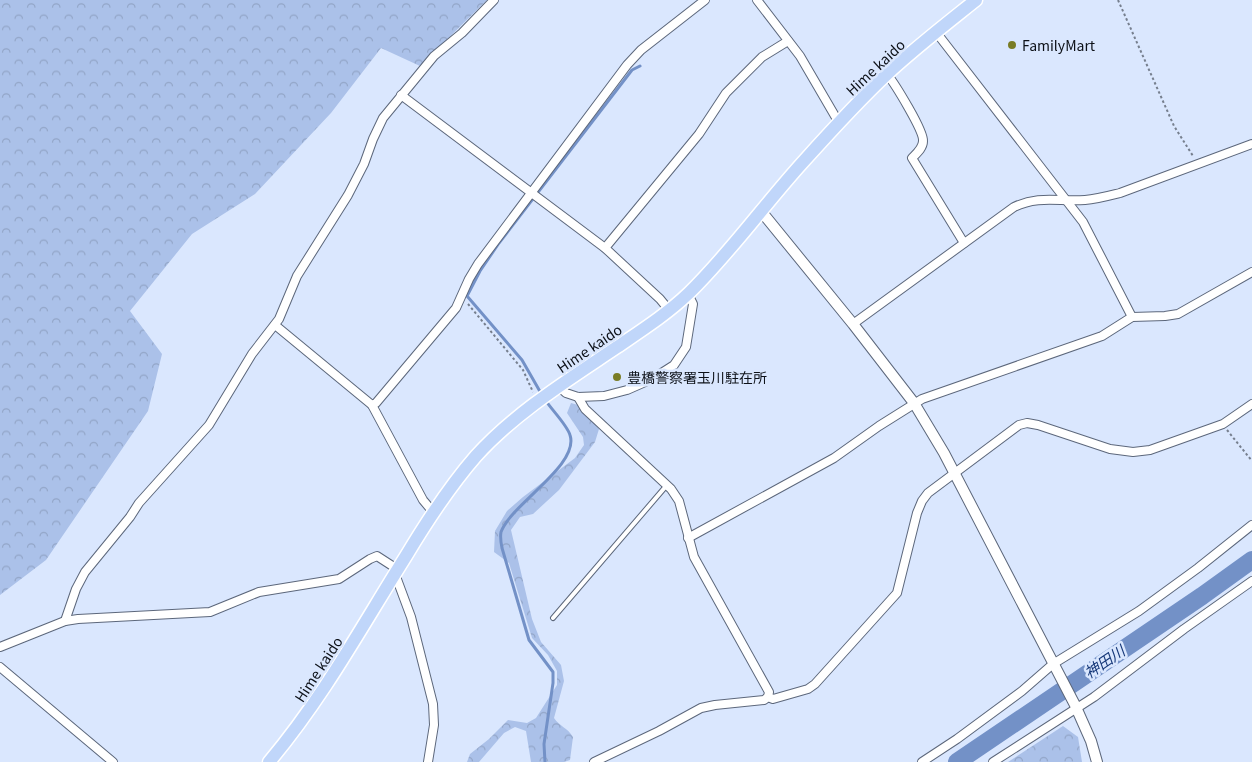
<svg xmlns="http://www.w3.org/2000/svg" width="1252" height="762" viewBox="0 0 1252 762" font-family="Georgia,'Noto Sans JP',serif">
  <defs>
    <pattern id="forest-crowns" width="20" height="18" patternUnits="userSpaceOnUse" patternTransform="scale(1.25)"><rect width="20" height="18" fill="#abc1e9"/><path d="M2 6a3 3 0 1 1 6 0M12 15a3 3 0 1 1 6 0" fill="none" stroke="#92a5c7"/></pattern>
  </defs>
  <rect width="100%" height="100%" fill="#dae7fe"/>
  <!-- forest -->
  <g fill="url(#forest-crowns)">
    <path d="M0 0H487L420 66 381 48 331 113 255 194 192 234 130 311 162 354 148 411 46 560 0 595Z"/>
    <path d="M571 403 578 405 599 429 595 442 559 490 533 514 520 517 511 530 532 619 541 642 561 665 564 681 554 718C560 727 567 727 573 737L570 760 564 762H531L526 731 515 727 504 733 479 762H467L470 754 489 739 508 720 527 723 536 718 557 685V671L548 655 532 638 509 563 494 552 495 531 507 511 523 497 575 458 584 445 583 437 567 413Z"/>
    <path d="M1063 726 1078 737 1082 762H1008Z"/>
  </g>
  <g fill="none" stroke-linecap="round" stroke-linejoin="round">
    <!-- stream -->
    <g stroke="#7391c7" stroke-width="3">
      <path d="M542 395 522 360 467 296 480 271 499 243 632 70 640 66"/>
      <path d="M545 762 544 744 553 683V672L529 640 502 548C501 543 500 537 501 532 511 504 580 465 570 435 567 425 552 410 546 401"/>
    </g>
    <!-- river -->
    <path stroke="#7391c7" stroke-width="18" d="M957 762 1202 596 1252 560"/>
    <!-- service casing -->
    <g stroke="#5c677b" stroke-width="6">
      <path id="service" d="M553 618 667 485"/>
    </g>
    <!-- minor casing -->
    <g stroke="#5c677b" stroke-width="10">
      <g id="minor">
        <path d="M757 0 800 56 835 116 840 122"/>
        <path d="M936 32 1083 222 1132 317"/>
        <path d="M887 74C895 84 924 131 923 141 923 148 917 153 912 158L964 243"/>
        <path d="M401 95 605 248 660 299 669 310"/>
        <path d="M605 248 699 134 726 93 762 57 788 41"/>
        <path d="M853 324 1014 207C1039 195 1059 202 1085 200 1097 199 1108 196 1120 193L1252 144"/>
        <path d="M275 325 372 405 423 500 433 512"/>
        <path d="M558 386 566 393 578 397 604 396 627 390 652 379 674 365 686 347 693 304 688 294"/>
        <path d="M578 397 585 409 671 489 679 501 694 557 769 692 768 697"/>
        <path d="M372 405 376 403 456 308 469 279 478 264 627 65 641 50 705 0"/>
        <path d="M688 538 834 458 879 426 922 399 1102 336 1132 317 1165 316 1178 314 1252 272"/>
        <path d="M65 621 76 589 85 572 130 517 139 503 209 425 252 354 279 319 297 276 348 195 364 164 373 139 383 118 434 56 462 33 494 0"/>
        <path d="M0 647 65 621 78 619 210 612 259 592 339 579 370 559 377 556 394 567 395 574 411 617 433 704 434 725 428 762"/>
        <path d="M0 667 113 762"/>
        <path d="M594 762 659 731 701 708 715 705 764 700 768 697 773 699 808 689 815 684 897 593 917 513 922 501 928 493 1019 425 1027 423 1038 425 1110 449 1133 452 1150 450 1223 424 1252 404"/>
        <path d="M922 762 957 739 1022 691 1053 664 1139 611 1198 568 1252 525"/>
        <path d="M993 762 1094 697 1184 629 1252 581"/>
      </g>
    </g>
    <!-- tertiary casing -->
    <g stroke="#5c677b" stroke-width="12">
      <path id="tertiary" d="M761 211 853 324 914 403 944 453 1075 705 1091 741 1097 762"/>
    </g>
    <!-- trunk casing -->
    <g stroke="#fff" stroke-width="15">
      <path id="trunk" d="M269 762C323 698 362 626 406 556 427 521 449 487 476 456 516 412 568 380 617 347 642 330 667 314 689 293 730 253 764 205 803 162 830 132 857 102 887 74 915 48 946 24 976 0"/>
    </g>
    <!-- path -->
    <g stroke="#767f8e" stroke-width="2" stroke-dasharray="2.5 2.5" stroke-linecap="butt">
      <path d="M1118 0 1174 126 1193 156"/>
      <path d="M468 304 523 370 533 392"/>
      <path d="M1227 430 1252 461"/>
    </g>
    <!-- service -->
    <use href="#service" stroke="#fff" stroke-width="4"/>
    <!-- minor -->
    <use href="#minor" stroke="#fff" stroke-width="8"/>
    <!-- tertiary -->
    <use href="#tertiary" stroke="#fff" stroke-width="10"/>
    <!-- trunk -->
    <use href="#trunk" stroke="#c0d6fa" stroke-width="12"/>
  </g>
  <!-- markers -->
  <g fill="#797c25" stroke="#dae7fe" stroke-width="2">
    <circle cx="1012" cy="45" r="5"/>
    <circle cx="617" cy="377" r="5"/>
  </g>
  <g text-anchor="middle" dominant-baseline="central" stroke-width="5" stroke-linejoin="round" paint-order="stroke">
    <!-- poi labels -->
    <g font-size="14" fill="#0c1017" stroke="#dae7fe" text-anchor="start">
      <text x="1022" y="45">FamilyMart</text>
      <text x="627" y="377">豊橋警察署玉川駐在所</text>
    </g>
    <!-- street labels -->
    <g font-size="14" fill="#0c1017" stroke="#dae7fe">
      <text transform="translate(875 67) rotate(-43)">Hime kaido</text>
      <text transform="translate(589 348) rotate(-34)">Hime kaido</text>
      <text transform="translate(318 669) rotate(-57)">Hime kaido</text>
    </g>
    <!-- water labels -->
    <g font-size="15" font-style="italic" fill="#163879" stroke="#dae7fe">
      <text transform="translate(1104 661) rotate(-34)">神田川</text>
    </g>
  </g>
</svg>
